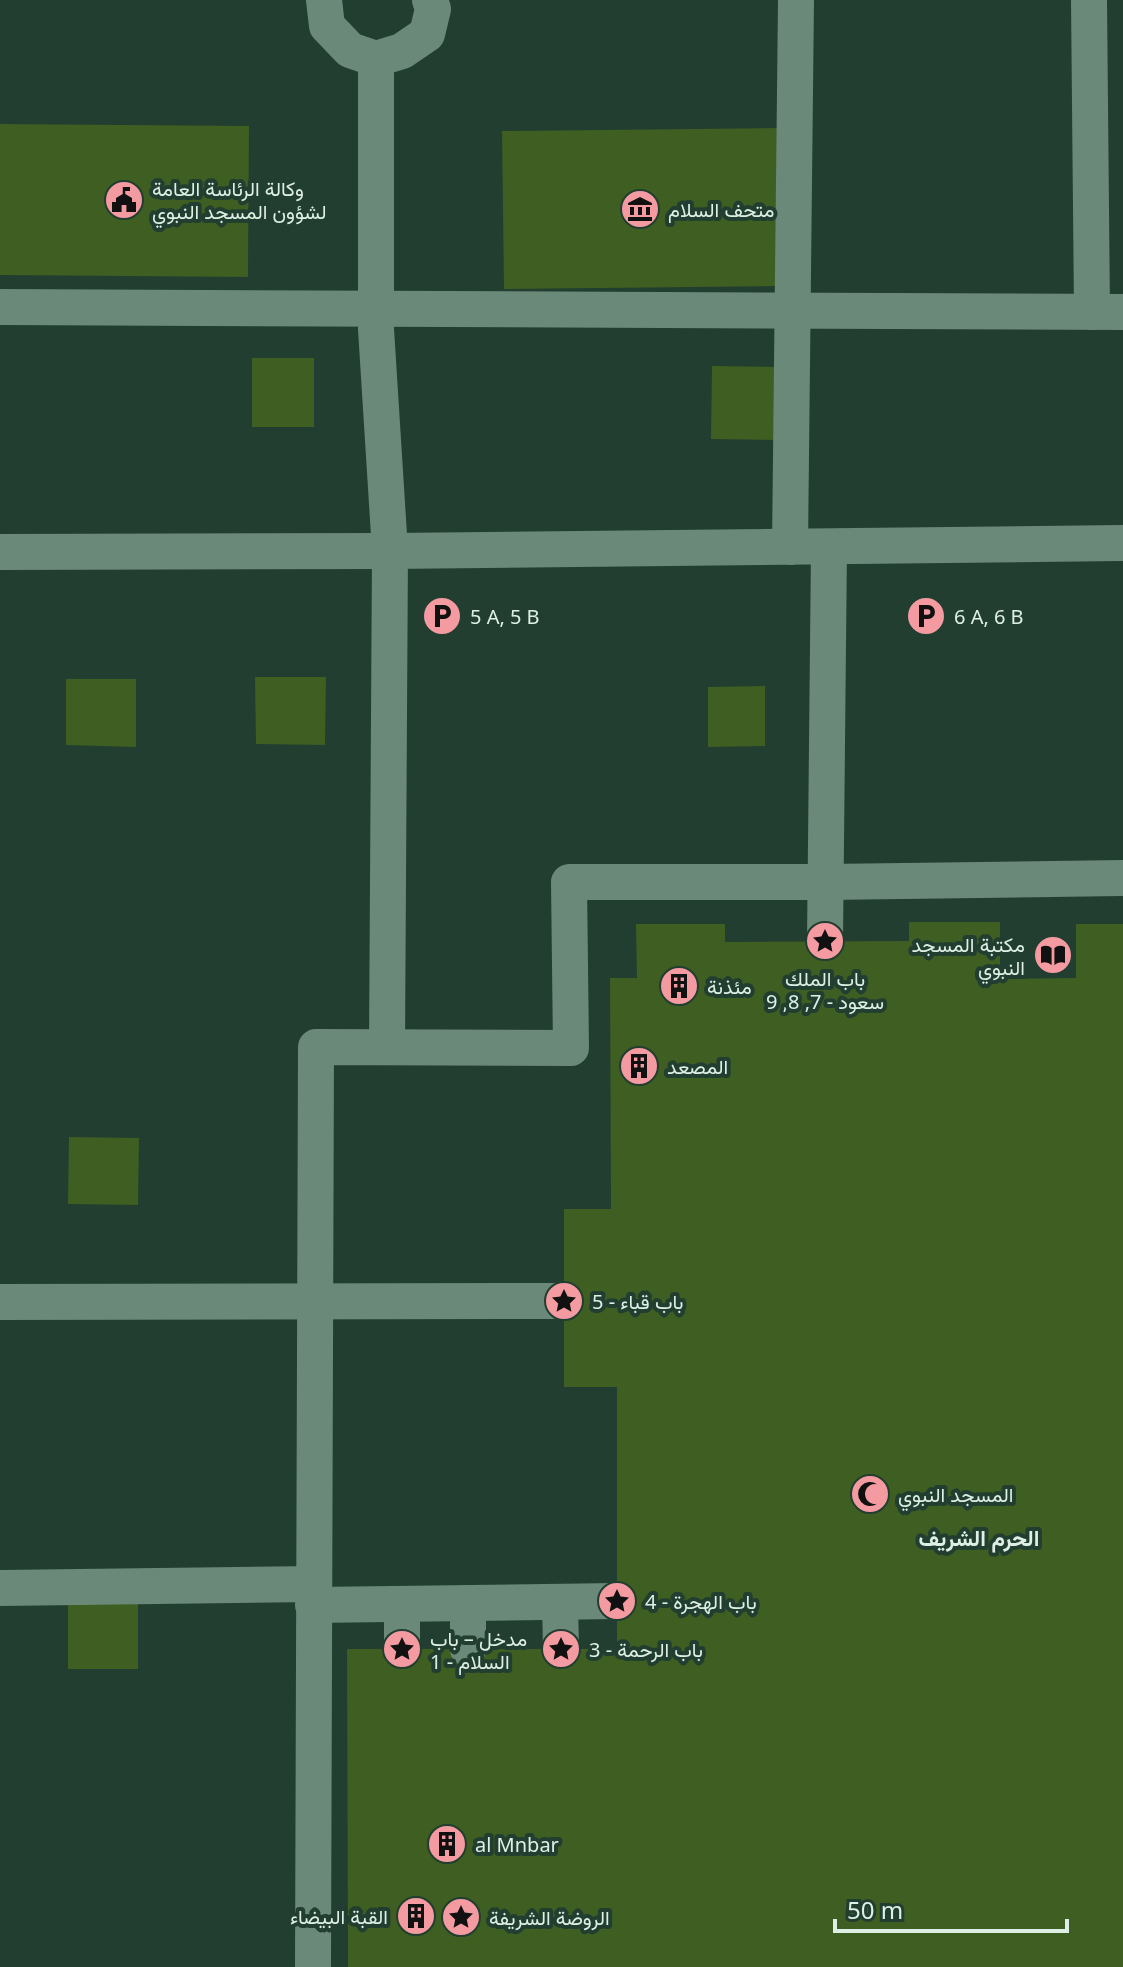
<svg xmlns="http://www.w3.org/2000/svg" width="1123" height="1967" viewBox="0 0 1123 1967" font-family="'Noto Sans',Vazirmatn,sans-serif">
  <rect width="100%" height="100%" fill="#213e30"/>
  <!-- building -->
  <g fill="#3e5e22">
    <path d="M0 124 249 126 248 277 0 275Z"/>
    <path d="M777 128 778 286 504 289 502 131Z"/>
    <rect x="252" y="358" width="62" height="69"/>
    <path d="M712 366 778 367 777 440 711 439Z"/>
    <path d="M255 677H326L325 745 256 744Z"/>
    <path d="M66 679H136V747L66 745Z"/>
    <path d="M765 686V746L708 747V687Z"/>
    <path d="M909 922H1000V979L1076 978V924H1123V1967H348L347 1649H617V1387H564V1209H611L610 978H637L636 924H725V942L909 941Z"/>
    <path d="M69 1137 139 1138 138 1205 68 1204Z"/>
    <rect x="68" y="1602" width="70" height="67"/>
  </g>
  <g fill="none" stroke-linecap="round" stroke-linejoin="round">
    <!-- path -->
    <path stroke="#6f877b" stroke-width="5" stroke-dasharray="8 4" stroke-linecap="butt" d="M444 1843H456"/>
    <!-- minor -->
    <g stroke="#6a8978" stroke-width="36">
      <path d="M324 0 327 26 350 50 376 59 402 51 427 34 433 9 430 0"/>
      <path d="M1089 0 1092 312"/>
      <path d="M376 59V329L390 551 387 1047"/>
      <path d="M0 307 1123 312"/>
      <path d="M790 547 796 0"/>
      <path d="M0 552 390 551 1123 543"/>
      <path d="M825 941 829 547"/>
      <path d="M0 1302 564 1301"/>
      <path d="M0 1588 314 1584"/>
      <path d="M468 1603V1649"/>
      <path d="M560 1603 561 1649"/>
      <path d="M402 1604V1649"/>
      <path d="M313 1605 617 1601"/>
      <path d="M313 1967 316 1047 571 1048 569 882H826L1123 878"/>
    </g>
  </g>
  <!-- icons -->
  <defs>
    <g id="civic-disc" transform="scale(2)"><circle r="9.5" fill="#f49aa1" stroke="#213e30"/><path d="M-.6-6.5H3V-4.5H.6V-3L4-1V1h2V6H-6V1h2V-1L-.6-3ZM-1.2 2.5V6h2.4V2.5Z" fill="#111"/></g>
    <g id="museum-disc" transform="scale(2)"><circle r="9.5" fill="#f49aa1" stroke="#213e30"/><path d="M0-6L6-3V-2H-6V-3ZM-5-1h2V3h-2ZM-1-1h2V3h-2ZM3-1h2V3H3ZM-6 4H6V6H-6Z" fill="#111"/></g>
    <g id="parking-disc" transform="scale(2)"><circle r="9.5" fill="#f49aa1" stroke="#213e30"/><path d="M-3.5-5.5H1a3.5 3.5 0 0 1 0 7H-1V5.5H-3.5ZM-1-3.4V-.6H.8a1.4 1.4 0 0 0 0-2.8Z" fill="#111"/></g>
    <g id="sight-disc" transform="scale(2)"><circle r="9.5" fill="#f49aa1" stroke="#213e30"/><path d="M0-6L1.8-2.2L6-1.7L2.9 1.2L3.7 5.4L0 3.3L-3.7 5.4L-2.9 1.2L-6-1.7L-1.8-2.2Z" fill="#111"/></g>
    <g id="library-disc" transform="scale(2)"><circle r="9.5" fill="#f49aa1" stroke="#213e30"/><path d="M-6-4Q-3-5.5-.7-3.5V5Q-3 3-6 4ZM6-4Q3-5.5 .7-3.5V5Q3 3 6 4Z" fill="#111"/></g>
    <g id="building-disc" transform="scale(2)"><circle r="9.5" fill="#f49aa1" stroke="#213e30"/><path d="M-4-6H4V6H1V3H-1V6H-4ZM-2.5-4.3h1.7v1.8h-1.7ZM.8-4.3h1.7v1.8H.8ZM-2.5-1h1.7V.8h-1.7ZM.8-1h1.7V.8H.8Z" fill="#111"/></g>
    <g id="mosque-disc" transform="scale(2)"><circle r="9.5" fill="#f49aa1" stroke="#213e30"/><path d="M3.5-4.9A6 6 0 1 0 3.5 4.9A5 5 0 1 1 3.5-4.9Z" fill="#111"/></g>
  </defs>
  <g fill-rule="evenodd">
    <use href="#civic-disc" x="124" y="200"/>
    <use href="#museum-disc" x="640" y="209"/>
    <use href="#parking-disc" x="442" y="616"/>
    <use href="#parking-disc" x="926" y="616"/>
    <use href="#sight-disc" x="825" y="941"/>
    <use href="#library-disc" x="1053" y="955"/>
    <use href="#building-disc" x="679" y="986"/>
    <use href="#building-disc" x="639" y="1066"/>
    <use href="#sight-disc" x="564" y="1301"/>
    <use href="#mosque-disc" x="870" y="1494"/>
    <use href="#sight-disc" x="617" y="1601"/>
    <use href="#sight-disc" x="402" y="1649"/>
    <use href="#sight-disc" x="561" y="1649"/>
    <use href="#building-disc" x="447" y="1844"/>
    <use href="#building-disc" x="416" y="1916"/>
    <use href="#sight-disc" x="461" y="1917"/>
  </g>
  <g text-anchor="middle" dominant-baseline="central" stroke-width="8" stroke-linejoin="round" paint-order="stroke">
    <!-- poi labels -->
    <g font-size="20" fill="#deefe6" stroke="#213e30" text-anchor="start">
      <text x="152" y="188">وكالة الرئاسة العامة<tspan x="152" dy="23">لشؤون المسجد النبوي</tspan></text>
      <text x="668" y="209">متحف السلام</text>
      <text x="470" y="616">5 A, 5 B</text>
      <text x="954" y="616">6 A, 6 B</text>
      <text x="1025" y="944" text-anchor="end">مكتبة المسجد<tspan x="1025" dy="23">النبوي</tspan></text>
      <text x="825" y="978" text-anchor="middle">باب الملك<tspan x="825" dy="23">سعود - 7, 8, 9</tspan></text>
      <text x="707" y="986">مئذنة</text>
      <text x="667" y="1066">المصعد</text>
      <text x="592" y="1301">باب قباء - 5</text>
      <text x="898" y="1494">المسجد النبوي</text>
      <text x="645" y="1601">باب الهجرة - 4</text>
      <text x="430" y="1638">مدخل – باب<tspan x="430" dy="23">السلام - 1</tspan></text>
      <text x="589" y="1649">باب الرحمة - 3</text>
      <text x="475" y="1844">al Mnbar</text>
      <text x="388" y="1916" text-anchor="end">القبة البيضاء</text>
      <text x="489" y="1917">الروضة الشريفة</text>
    </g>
    <!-- neighbourhood labels -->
    <g font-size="22" font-weight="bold" fill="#deefe6" stroke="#213e30">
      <text x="979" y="1537">الحرم الشريف</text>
    </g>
  </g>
  <!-- scale -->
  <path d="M835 1919v12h232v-12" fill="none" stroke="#deefe6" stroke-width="4"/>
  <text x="847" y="1919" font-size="24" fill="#deefe6" stroke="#213e30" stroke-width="6" paint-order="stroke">50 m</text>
</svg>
